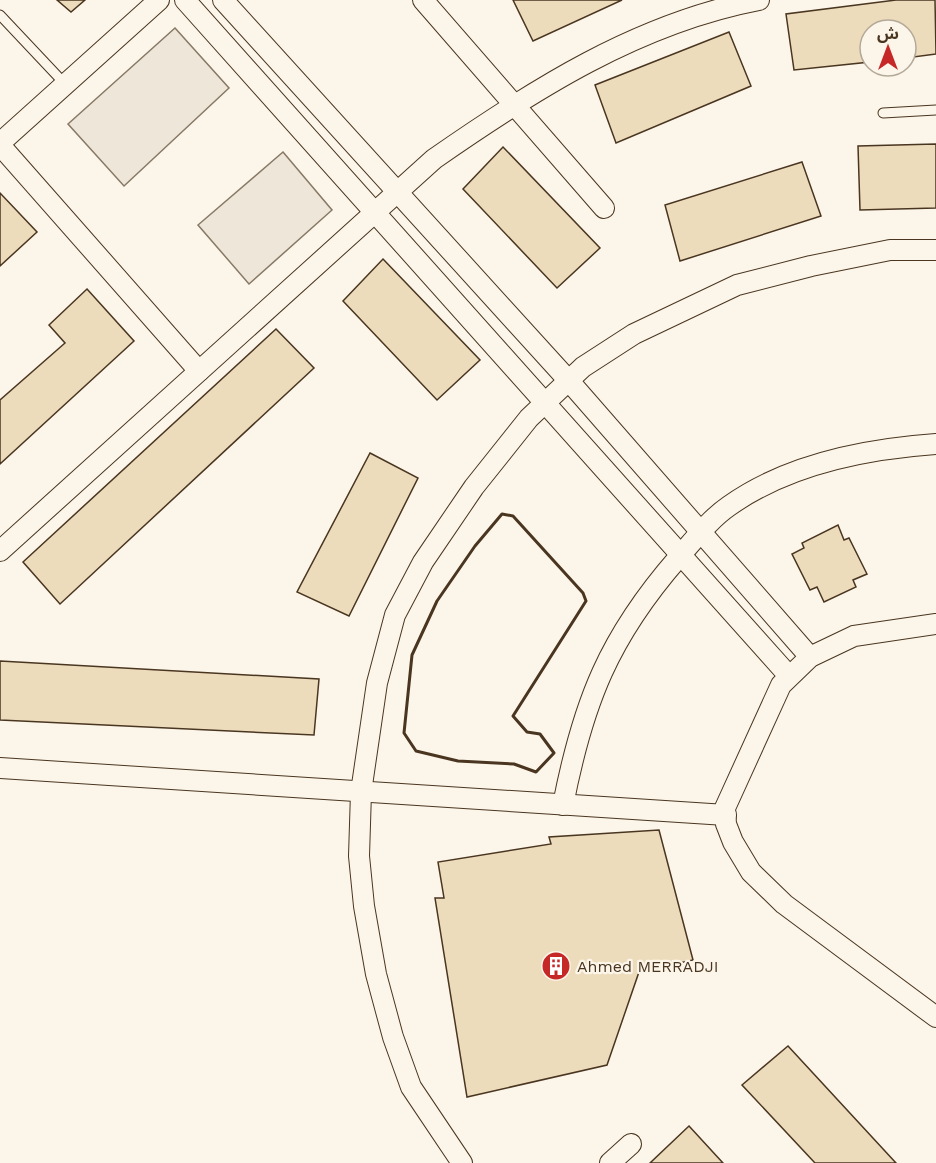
<svg xmlns="http://www.w3.org/2000/svg" width="936" height="1163" viewBox="0 0 936 1163" font-family="'Work Sans','Noto Sans Arabic',sans-serif">
  <rect width="100%" height="100%" fill="#fbf6e9"/>
  <!-- green -->
  <g fill="#ede6d9" stroke="#887966" stroke-width="1.5">
    <path d="M175 28 229 88 124 186 68 124Z"/>
    <path d="M283 152 332 210 249 284 198 225Z"/>
  </g>
  <!-- building -->
  <g fill="#ecdcbc" stroke="#4a3520" stroke-width="1.5">
    <path d="M57 0H85L71 12Z"/>
    <path d="M513 0H622L533 41Z"/>
    <path d="M896 0H935L936 54 906 58V30H870V62L794 70 786 14Z"/>
    <path d="M729 32 751 86 616 143 595 85Z"/>
    <path d="M936 144V208L860 210 858 146Z"/>
    <path d="M503 147 600 248 557 288 463 189Z"/>
    <path d="M802 162 821 216 680 261 665 205Z"/>
    <path d="M0 193 37 232 0 266Z"/>
    <path d="M383 259 480 360 437 400 343 301Z"/>
    <path d="M87 289 134 341 0 464V400L65 343 49 325Z"/>
    <path d="M276 329 314 368 60 604 23 562Z"/>
    <path d="M370 453 418 478 349 616 297 592Z"/>
    <path d="M838 525 844 540 849 538 867 574 853 580 856 587 824 602 817 587 810 590 792 554 804 548 802 543Z"/>
    <path d="M0 661 319 679 314 735 0 720Z"/>
    <path d="M659 830 693 960 639 972 607 1065 467 1097 435 898H444L438 862 551 844 549 837Z"/>
    <path d="M788 1046 896 1163H815L742 1085Z"/>
    <path d="M689 1126 723 1163H650Z"/>
  </g>
  <g fill="none" stroke-linecap="round" stroke-linejoin="round">
    <!-- lane casing -->
    <g stroke="#4a3520" stroke-width="11">
      <g id="lane">
        <path d="M0 15 65 84"/>
        <path d="M883 113 936 110"/>
      </g>
    </g>
    <!-- street casing -->
    <g stroke="#4a3520" stroke-width="22">
      <g id="street">
        <path d="M185 0 789 676"/>
        <path d="M223 0 569 381 810 657"/>
        <path d="M423 0 604 208"/>
        <path d="M0 143 159 0"/>
        <path d="M0 145 199 371"/>
        <path d="M0 551 434 159C533 90 638 23 759 0"/>
        <path d="M936 624 854 636 810 657 781 685 725 808 726 824 733 842 751 872 784 904 936 1017"/>
        <path d="M0 768 726 815"/>
        <path d="M563 805C583 702 609 637 678 558 694 540 710 519 729 506 788 464 865 449 936 444"/>
        <path d="M462 1163 411 1087 393 1037 376 974 364 906 359 856 361 792 377 683 395 615 423 562 474 487 529 418 583 367 634 334 737 285 811 266 890 250H936"/>
        <path d="M610 1163 631 1144"/>
      </g>
    </g>
    <!-- lane -->
    <use href="#lane" stroke="#fbf6e9" stroke-width="9"/>
    <!-- street -->
    <use href="#street" stroke="#fbf6e9" stroke-width="20"/>
    <!-- wall -->
    <path stroke="#4a3520" stroke-width="3" d="M502 514 513 516 583 593 586 601 513 716 527 732 540 734 554 753 536 772 514 764 458 761 416 751 404 733 412 655 437 601 475 546Z"/>
  </g>
  <!-- icons -->
  <defs>
    <g id="building-disc" transform="scale(1.5)"><circle r="9.5" fill="#c62828" stroke="#fbf6e9"/><path d="M-4-6H4V6H1V3H-1V6H-4ZM-2.5-4.3h1.7v1.8h-1.7ZM.8-4.3h1.7v1.8H.8ZM-2.5-1h1.7V.8h-1.7ZM.8-1h1.7V.8H.8Z" fill="#fff"/></g>
  </defs>
  <g fill-rule="evenodd">
    <use href="#building-disc" x="556" y="966"/>
  </g>
  <g text-anchor="middle" dominant-baseline="central" stroke-width="4.5" stroke-linejoin="round" paint-order="stroke">
    <!-- poi labels -->
    <g font-size="16" fill="#4a3520" stroke="#fbf6e9" text-anchor="start">
      <text x="577" y="966">Ahmed MERRADJI</text>
    </g>
  </g>
  <!-- north arrow -->
  <g transform="translate(888 48)"><circle r="28" fill="#fbf6e9" stroke="#b4a999" stroke-width="1.5"/>
  <path d="M0-4.5L10 22L0 15L-10 22Z" fill="#c62828"/>
  <text y="-9" font-size="16" font-weight="bold" text-anchor="middle" fill="#4a3520">ش</text>
  </g>
</svg>
